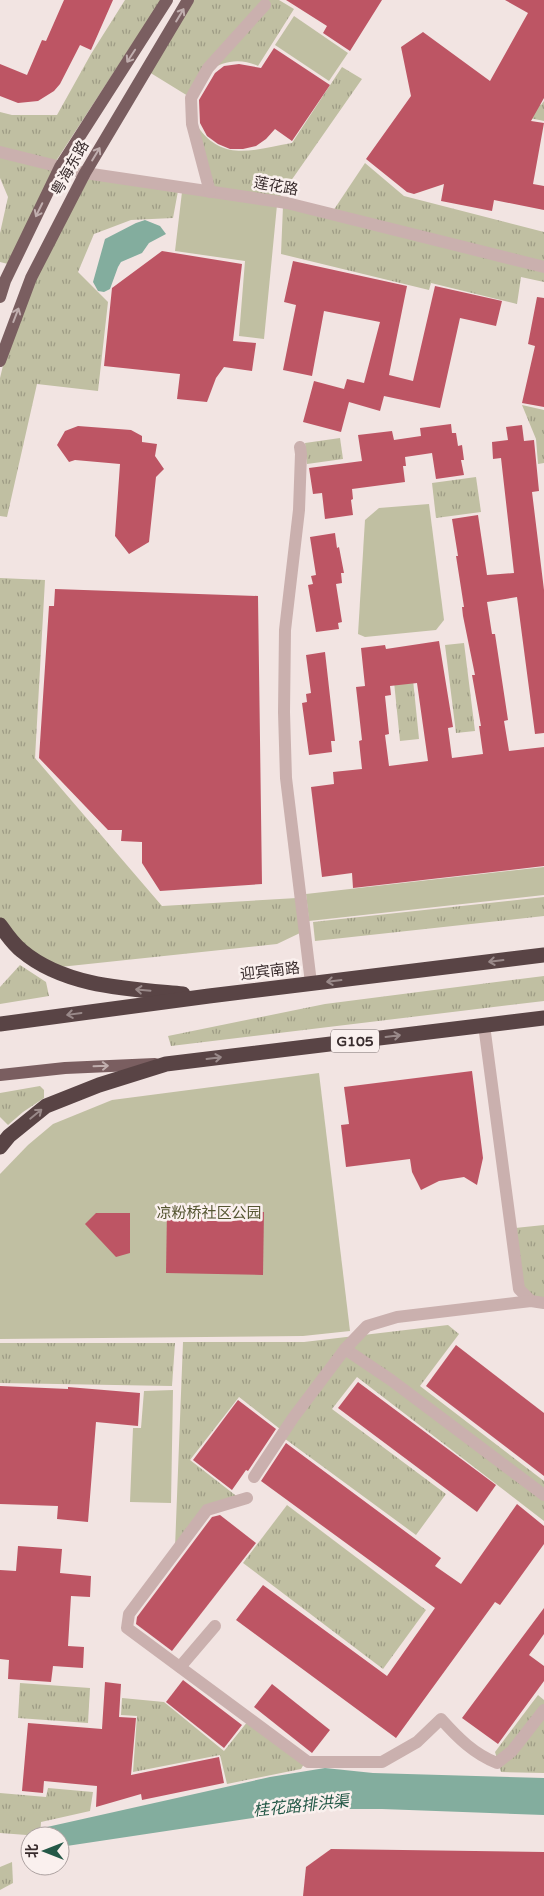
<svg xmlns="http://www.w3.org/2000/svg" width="544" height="1896" viewBox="0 0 544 1896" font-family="'Varela Round','Noto Sans SC',sans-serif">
  <defs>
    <pattern id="grass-tufts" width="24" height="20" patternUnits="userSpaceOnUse" patternTransform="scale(1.25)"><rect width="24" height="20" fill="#c0bfa2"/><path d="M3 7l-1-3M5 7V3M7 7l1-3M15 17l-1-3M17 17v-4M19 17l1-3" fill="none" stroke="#9d9b84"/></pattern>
  </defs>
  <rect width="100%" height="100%" fill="#f2e4e2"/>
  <!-- grass -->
  <g fill="url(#grass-tufts)">
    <path d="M125 0H161L56 161 0 147V112L12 115H57L91 54Z"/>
    <path d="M192 0H279L294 9 258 66C242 58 223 60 209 71 201 78 195 88 188 96L149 72Z"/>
    <path d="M342 67 362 79 279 198 213 190 198 127C223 163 255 149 292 143Z"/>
    <path d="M518 92 541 105 544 101V121L515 115Z"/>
    <path d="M0 155 54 170 8 264 0 262V233L8 197 0 178Z"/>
    <path d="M365 163 404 196 544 232V282L521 277 517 304 431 283 429 290 281 254 283 206 329 217Z"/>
    <path d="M89 178 178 191 173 218 131 220 94 234 78 272 108 302 98 391 37 384 7 517 0 516V378C16 306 54 242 89 178Z"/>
    <path d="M522 405 544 410V463L538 464 536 439Z"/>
    <path d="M340 438 343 459 307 464 305 443Z"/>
    <path d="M476 477 481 512 436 518 432 483Z"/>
    <path d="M0 578 45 580 35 758 162 906 297 898 300 933 277 944 60 967 37 958 0 919Z"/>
    <path d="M464 643 475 731 456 733 445 645Z"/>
    <path d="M410 650 419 739 400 741 391 652Z"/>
    <path d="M544 897V916L315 941 313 922Z"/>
    <path d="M20 965 46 982 49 996 0 1004V987Z"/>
    <path d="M544 976V1001L171 1046 168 1036 325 1004Z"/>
    <path d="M40 1086 44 1090V1098L23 1112 8 1125 0 1117V1093Z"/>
    <path d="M544 1225V1299L531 1297 523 1288 515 1228Z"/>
    <path d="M448 1325 459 1334 420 1386 544 1481V1521L357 1377 332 1409 446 1494 416 1535 277 1433 280 1429 239 1397 190 1460 239 1498 205 1507 175 1548 183 1342H304Z"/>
    <path d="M0 1343H175L172 1386 0 1383Z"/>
    <path d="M287 1505 426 1610 383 1669 243 1563Z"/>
    <path d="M20 1683 90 1688 88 1723 18 1718Z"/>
    <path d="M538 1695 544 1700V1773L501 1772 495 1752Z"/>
    <path d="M122 1698 164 1702 224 1751 248 1721 304 1764 301 1769 227 1784 220 1755 133 1772 137 1716 121 1715Z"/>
    <path d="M48 1788 93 1792 90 1811 41 1822 40 1836 0 1833V1793L46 1797Z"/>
    <path d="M12 1862 13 1883 0 1890V1867Z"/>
  </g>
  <!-- green -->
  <g fill="#c0bfa2">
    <path d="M294 16 348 53 329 81 275 45Z"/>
    <path d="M182 192 277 205 264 339 239 336 245 261 175 251Z"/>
    <path d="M429 504 444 620 436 630 365 637 358 634 365 520 379 508Z"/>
    <path d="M544 867V895L309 921 306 894Z"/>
    <path d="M319 1073 350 1331 303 1336 0 1339V1174L28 1145 53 1124 112 1100Z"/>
    <path d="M173 1390 171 1503 130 1502 133 1428H141L144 1391Z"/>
  </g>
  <!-- water -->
  <g fill="#83ad9e">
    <path d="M145 220 160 226 166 234 149 243 142 253 121 262 118 267 110 289 104 292 98 291 93 282 105 239 136 223Z"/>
    <path d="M325 1768 373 1773 544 1778V1815L382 1809H313L60 1847V1836H52L47 1827 270 1777Z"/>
  </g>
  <!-- building -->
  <g fill="#bd5564" fill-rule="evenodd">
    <path d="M64 0H113L91 50 80 45 60 84 54 91 38 101 18 103 0 96V64L27 75 42 40 46 41Z"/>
    <path d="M286 0H382L350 51 323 33 327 26Z"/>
    <path d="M505 0H544V98L531 121 544 123 533 184 544 186V210L494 200 492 211 441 201 444 184 414 194 407 192 366 159 411 96 401 47 423 32 490 81 528 13Z"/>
    <path d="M274 48 330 85 292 141 275 129 266 139 256 146 243 149H230L218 144 207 136 200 123 199 100 215 73 224 66 239 64 261 68Z"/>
    <path d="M162 251 242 264 233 341 256 343 252 371 224 367 216 378 207 402 177 399 180 374 104 366 112 288Z"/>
    <path d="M293 261 407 286 389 375 413 381 435 286 502 301 496 326 460 318 440 408 384 396 380 411 349 402 341 432 303 422 314 381 344 389 347 379 364 383 380 322 324 311 312 376 283 370 296 305 284 302Z"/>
    <path d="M537 297 544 298V407L522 403 535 346 528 344Z"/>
    <path d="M451 424 452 433H456L458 446 462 445 464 460H461L464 475 436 479 432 453 405 457 406 466H403L405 482 352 489 353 499 351 500 353 515 325 519 322 493 313 494 309 468 362 461 358 435 392 431 394 440 421 436 420 428Z"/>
    <path d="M522 425 524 441 534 440 539 491 532 492 544 590V733L535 734 517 597 487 602 492 634H495L508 720 504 721 509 751 544 747V866L353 888 352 873 322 877 311 787 334 784 333 772 362 769 359 741 362 740 356 687 365 686 361 648 385 645 386 649 439 641 453 727 448 728 452 758 483 754 479 726H481L472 675H475L463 616 462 607H464L456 556H458L452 519 478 515 487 575 514 573 501 458 493 459 492 442 508 440 506 427ZM417 683 428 761 389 766 385 735 389 734 385 696 391 695 390 686Z"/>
    <path d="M78 426 131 430 142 436V442L157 444 155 456 164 469 156 477 149 542 129 554 115 536 120 464 75 460 69 462 57 445 65 431Z"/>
    <path d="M335 533 337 548 339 547 344 573H341L342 583 336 584 342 622 338 623 339 629 316 632 308 585 313 584 311 576 316 575 310 537Z"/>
    <path d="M55 589 258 596 262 884 160 891 142 863V842L121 841 122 830H108L39 758 49 606H54Z"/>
    <path d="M325 652 335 741H331L332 752 309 755 302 703 307 702 306 694 311 693 306 655Z"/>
    <path d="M472 1071 483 1158 477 1185 464 1177 439 1181 421 1190 412 1172 410 1159 346 1167 341 1125 349 1124 344 1087Z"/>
    <path d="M167 1210 264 1212 263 1275 166 1273Z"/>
    <path d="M96 1213H130V1253L116 1257 85 1224Z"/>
    <path d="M456 1345 544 1413V1476L426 1386Z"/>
    <path d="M358 1382 496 1485 477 1512 338 1408Z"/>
    <path d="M0 1386 68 1389V1387L140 1393 138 1426 96 1422 88 1522 57 1519 58 1506 0 1504Z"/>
    <path d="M238 1400 276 1429 248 1471 246 1470 232 1490 193 1460Z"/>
    <path d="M286 1443 441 1558 435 1566 461 1584 517 1504 544 1526V1544L500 1605 495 1602 396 1738 236 1620 263 1585 387 1676 435 1608 261 1481Z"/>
    <path d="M220 1515 256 1543 172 1651 136 1624 137 1617 212 1517Z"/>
    <path d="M18 1546 62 1549 60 1573 91 1576 90 1597 71 1596 68 1646 84 1647 83 1668 53 1666 51 1682 8 1679 9 1660 0 1659V1570L16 1571Z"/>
    <path d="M544 1608V1634L529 1655 544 1666V1681L498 1744 462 1718Z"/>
    <path d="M183 1680 242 1725 224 1748 166 1702Z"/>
    <path d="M105 1682 121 1684 119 1717 136 1718 131 1775 219 1757 224 1783 142 1800 141 1794 96 1807 97 1786 44 1781 43 1793 22 1791 28 1723 102 1729Z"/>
    <path d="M272 1684 330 1730 312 1753 254 1707Z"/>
    <path d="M331 1849 544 1852V1896H303L306 1867Z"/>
  </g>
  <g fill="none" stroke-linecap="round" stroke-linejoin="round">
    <!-- minor -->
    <g stroke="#cab0ae" stroke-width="12">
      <path d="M0 152 85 173 287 203 544 267"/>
      <path d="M210 192 192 124 191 98 208 68 265 5"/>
      <path d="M300 447 301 454 299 510 285 630 284 712 286 778 311 983"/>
      <path d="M484 1025 519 1289 531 1301"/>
      <path d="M345 1349 391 1380 544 1495"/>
      <path d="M254 1477 293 1418 345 1349 367 1326 397 1317 531 1301 544 1303"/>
      <path d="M247 1498 207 1510 129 1614 127 1628 308 1762H382L417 1742 441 1719C458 1738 474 1754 497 1763L512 1751 544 1710"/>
      <path d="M180 1667 215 1626"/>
    </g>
    <!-- major -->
    <g stroke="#7a5e60" stroke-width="12">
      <path d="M0 297 5 281 60 167 167 0"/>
      <path d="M0 361 31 278 85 173 188 0"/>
      <path d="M0 1075 65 1068 155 1064"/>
    </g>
    <!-- highway -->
    <g stroke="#594445" stroke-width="15">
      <path d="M0 925C7 935 13 944 22 951 65 987 129 989 183 994"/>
      <path d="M0 1024 209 996 544 955"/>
      <path d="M0 1147 9 1136 46 1106 99 1085 166 1064 544 1018"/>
    </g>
  </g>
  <!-- one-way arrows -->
  <defs><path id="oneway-shaft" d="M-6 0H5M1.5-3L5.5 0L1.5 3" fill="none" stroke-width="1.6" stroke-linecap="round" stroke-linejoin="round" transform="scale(1.25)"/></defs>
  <g stroke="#c0aeae">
    <use href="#oneway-shaft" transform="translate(180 15) rotate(-59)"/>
    <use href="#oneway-shaft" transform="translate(131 56) rotate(123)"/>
    <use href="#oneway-shaft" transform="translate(96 154) rotate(-59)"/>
    <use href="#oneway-shaft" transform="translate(39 210) rotate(116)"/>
    <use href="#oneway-shaft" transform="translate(16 315) rotate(-69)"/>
    <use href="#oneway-shaft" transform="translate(101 1066) rotate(-2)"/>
  </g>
  <g stroke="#998989">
    <use href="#oneway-shaft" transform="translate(496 961) rotate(173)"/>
    <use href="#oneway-shaft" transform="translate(334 981) rotate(173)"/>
    <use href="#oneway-shaft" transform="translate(143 990) rotate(-175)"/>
    <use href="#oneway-shaft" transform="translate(74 1014) rotate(172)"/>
    <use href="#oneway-shaft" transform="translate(393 1036) rotate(-7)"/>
    <use href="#oneway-shaft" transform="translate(214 1058) rotate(-7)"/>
    <use href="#oneway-shaft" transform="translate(36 1114) rotate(-39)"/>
  </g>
  <g text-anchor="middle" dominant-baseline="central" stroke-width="5" stroke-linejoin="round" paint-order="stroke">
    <!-- shield labels -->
    <rect fill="#faf0ee" stroke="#736767" stroke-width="1" x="331" y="1029.5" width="48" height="23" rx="4"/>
    <g font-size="14" font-weight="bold" fill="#392c2d">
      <text x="355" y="1041">G105</text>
    </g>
    <!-- street labels -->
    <g font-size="15" fill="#392c2d" stroke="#faf0ee">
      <text transform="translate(70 168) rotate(-61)">粤海东路</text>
      <text transform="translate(276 186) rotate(10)">莲花路</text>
      <text transform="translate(270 971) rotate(-7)">迎宾南路</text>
    </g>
    <!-- park labels -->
    <g font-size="15" fill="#555531" stroke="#faf0ee">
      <text x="209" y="1213">凉粉桥社区公园</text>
    </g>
    <!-- water labels -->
    <g font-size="16" font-style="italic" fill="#245847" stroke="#faf0ee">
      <text transform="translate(301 1806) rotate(-6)">桂花路排洪渠</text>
    </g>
  </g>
  <!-- north arrow -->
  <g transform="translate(45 1851) rotate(270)"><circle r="24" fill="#faf0ee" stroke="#ada2a1"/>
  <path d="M0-4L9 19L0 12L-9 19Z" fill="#245847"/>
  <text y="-8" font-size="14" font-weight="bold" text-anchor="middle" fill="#392c2d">北</text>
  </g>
</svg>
